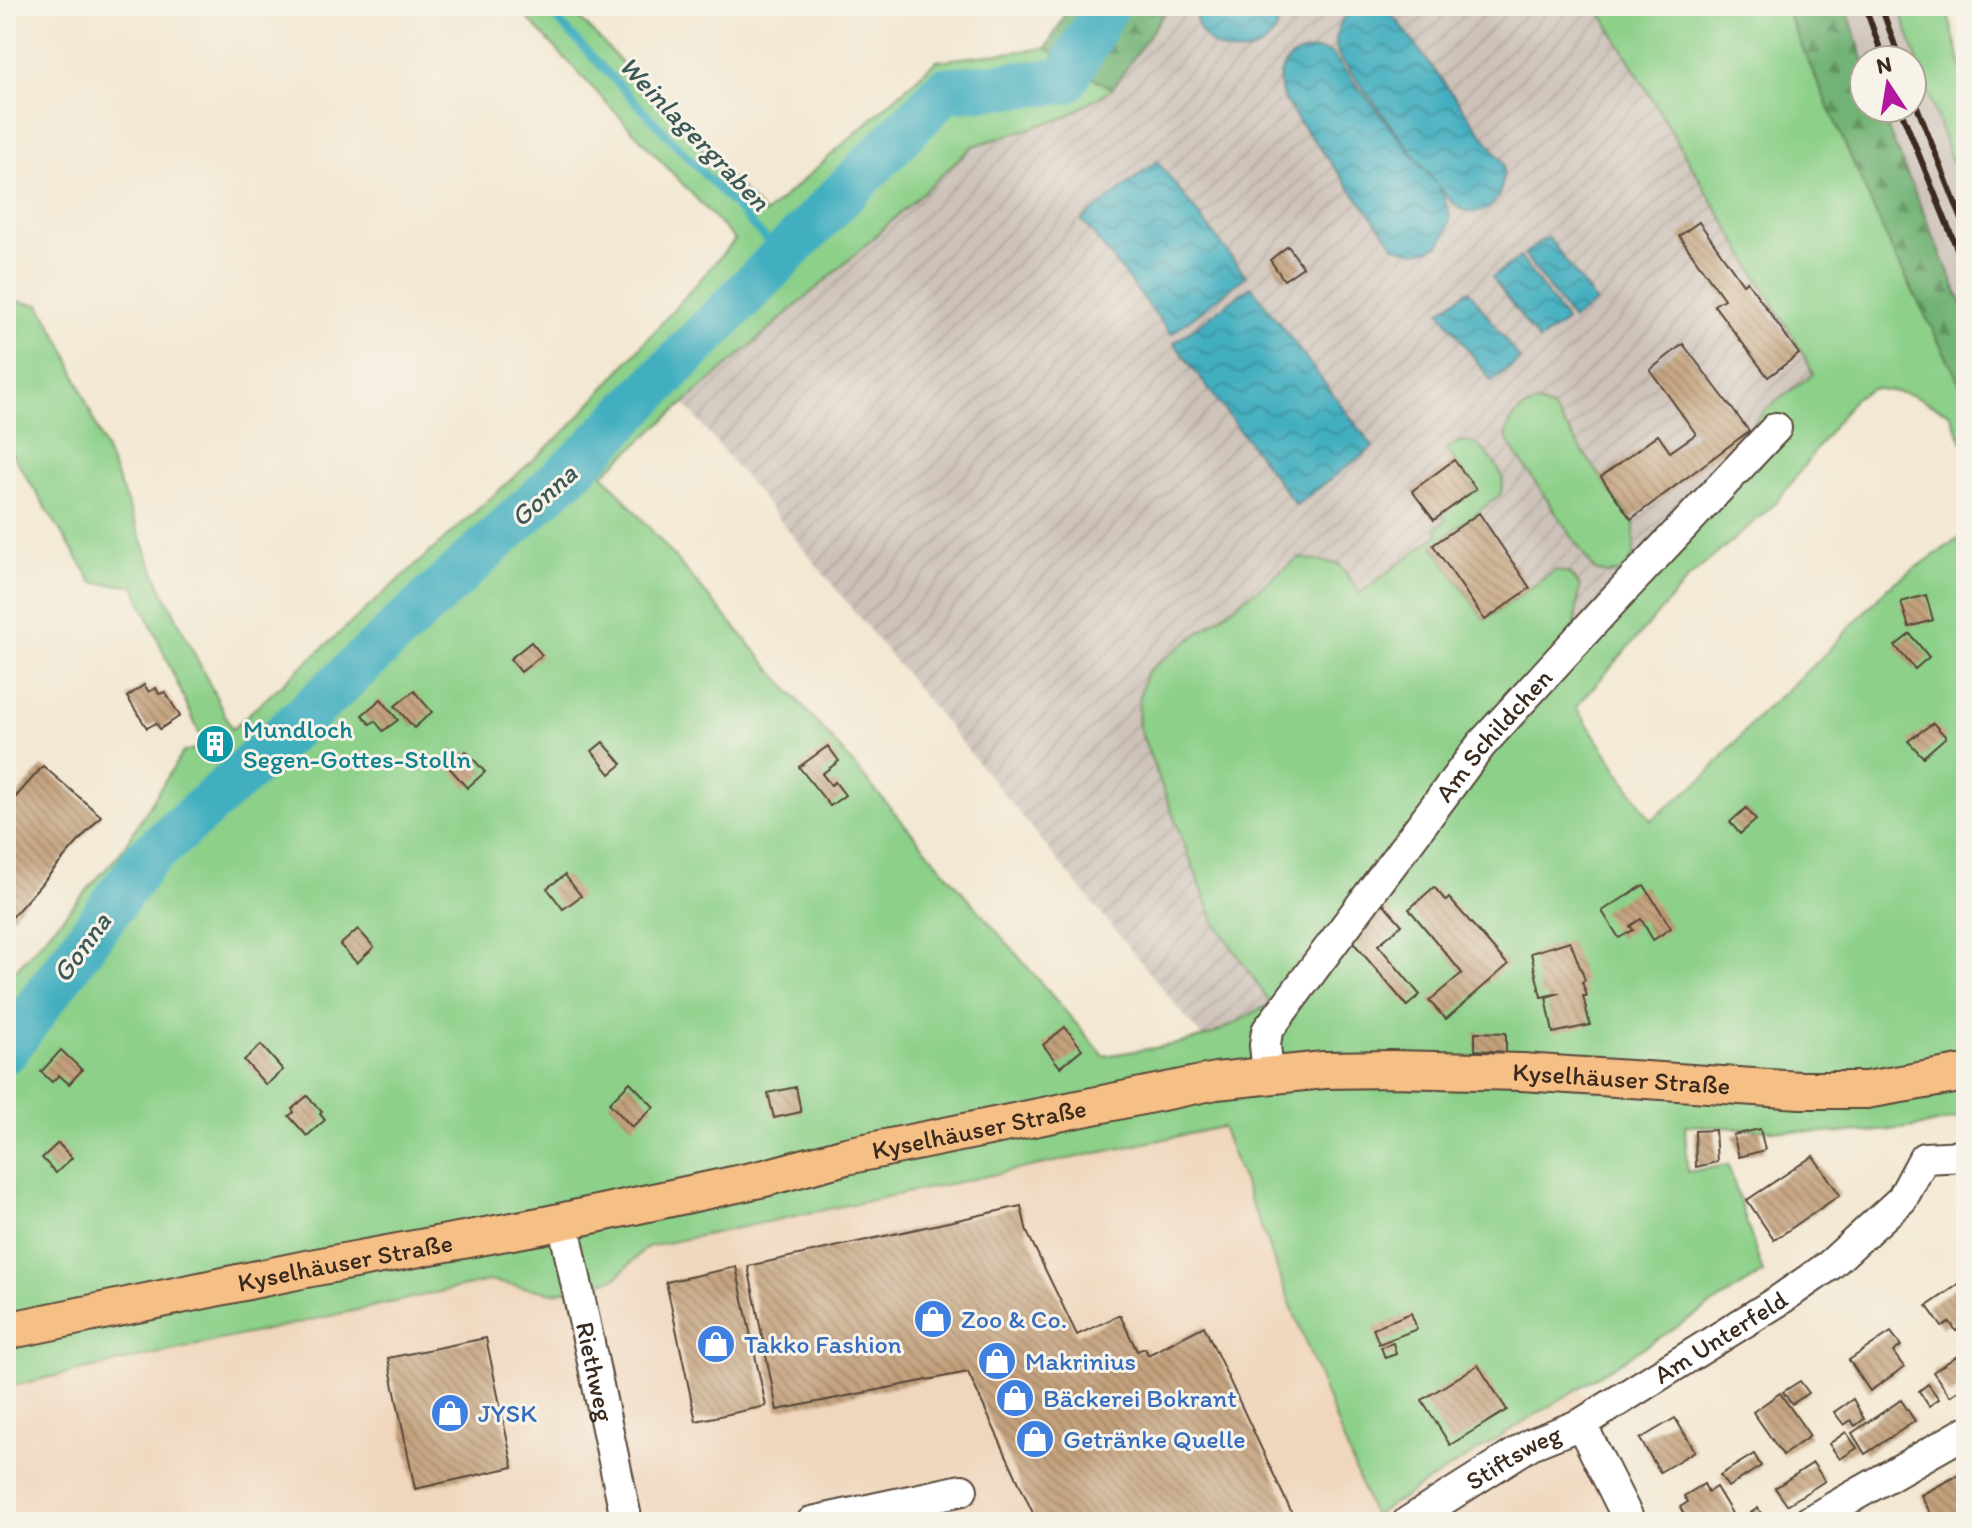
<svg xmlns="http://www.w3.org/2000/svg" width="1972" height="1528" viewBox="0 0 1972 1528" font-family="Itim,sans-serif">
  <defs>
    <pattern id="industrial-furrows" width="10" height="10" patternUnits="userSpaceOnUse" patternTransform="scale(2)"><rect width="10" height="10" fill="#cdc2b9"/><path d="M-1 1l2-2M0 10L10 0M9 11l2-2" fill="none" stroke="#b1a79f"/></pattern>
    <pattern id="forest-firs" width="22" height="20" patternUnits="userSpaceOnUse" patternTransform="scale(2)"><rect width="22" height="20" fill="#71b275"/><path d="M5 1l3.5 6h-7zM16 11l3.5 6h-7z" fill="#5e915f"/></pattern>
    <pattern id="water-waves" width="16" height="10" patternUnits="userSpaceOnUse" patternTransform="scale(2)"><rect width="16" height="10" fill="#42afc0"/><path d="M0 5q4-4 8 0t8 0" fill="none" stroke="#388f9b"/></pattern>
    <pattern id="building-back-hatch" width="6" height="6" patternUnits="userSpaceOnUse" patternTransform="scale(2)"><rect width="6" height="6" fill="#c3a17d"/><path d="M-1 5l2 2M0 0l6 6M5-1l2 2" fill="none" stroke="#a08366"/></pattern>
  </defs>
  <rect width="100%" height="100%" fill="#f7f3e8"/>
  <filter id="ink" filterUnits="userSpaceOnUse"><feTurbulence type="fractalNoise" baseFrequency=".0125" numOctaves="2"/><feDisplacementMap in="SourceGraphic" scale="16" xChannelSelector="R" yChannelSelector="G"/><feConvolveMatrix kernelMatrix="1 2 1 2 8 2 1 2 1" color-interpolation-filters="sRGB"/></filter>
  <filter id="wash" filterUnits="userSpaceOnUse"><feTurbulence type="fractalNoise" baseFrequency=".006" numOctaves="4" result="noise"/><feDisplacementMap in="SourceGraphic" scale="32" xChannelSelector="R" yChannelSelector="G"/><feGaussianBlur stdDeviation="1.8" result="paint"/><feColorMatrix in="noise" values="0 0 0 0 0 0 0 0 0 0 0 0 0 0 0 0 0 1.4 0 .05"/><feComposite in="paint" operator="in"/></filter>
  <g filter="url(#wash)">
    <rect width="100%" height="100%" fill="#f3e8d3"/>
    <!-- built -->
    <path fill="#efd6bc" d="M1222 1127 1373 1515 1579 1386 1645 1522H6V1387L489 1281 554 1293 616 1278 647 1247Z"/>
    <!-- industrial -->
    <path fill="url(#industrial-furrows)" d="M1169 6H1597L1805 357 1813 374 1765 410 1573 631 1272 1004 1247 1014 1237 1023 1202 1037 684 403 859 251 973 146 1066 117 1112 89Z"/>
    <!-- railway -->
    <path fill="#cdc2b9" d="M1846 6H1899L1951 160 1966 193V313L1879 108H1912V60L1864 62Z"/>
    <!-- green -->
    <g fill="#8cd089" stroke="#647d54" stroke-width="2">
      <path d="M516 6H568L765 214 936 61 1046 48 1112 89 1066 117 973 146 859 251 603 474 1104 1056C1137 1050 1172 1047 1204 1037 1228 1029 1248 1014 1271 1004L1214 921 1139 727C1137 707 1139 691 1147 672L1299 558 1339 564 1360 593 1439 534 1435 529 1446 520 1442 514 1476 489 1446 449C1453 445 1461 439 1471 442 1483 445 1502 470 1503 482 1503 487 1501 491 1500 495L1433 546 1485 620 1556 570 1570 574 1580 586 1574 629 1765 410 1813 374 1805 357 1597 6H1784L1891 248 1966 395V450L1950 413 1911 395 1874 388 1855 397 1777 502 1690 577 1576 707 1651 820 1706 776 1758 716 1820 659 1887 588 1959 538 1966 526V1115C1877 1144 1777 1129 1685 1125L1687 1172 1728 1165 1763 1273 1373 1516 1222 1127 647 1247 616 1278 554 1293 489 1281 6 1387V981L120 853 183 752 205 746 134 586 93 583 6 444V300L40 305 65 349 160 585 232 729 569 428 735 240Z"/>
      <path d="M1899 6H1946L1966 83V193L1951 160Z"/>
      <path d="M1538 403 1553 409 1634 524V556L1622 571 1609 574 1595 571 1507 440C1506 419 1519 409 1538 403Z"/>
    </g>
    <!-- forest -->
    <g fill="url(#forest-firs)" stroke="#566e4a" stroke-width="2">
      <path d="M1070 6H1169L1112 89 1046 48Z"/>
      <path d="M1784 6H1846L1864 62V108H1879L1966 313V395L1891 248Z"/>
    </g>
    <!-- water -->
    <g fill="url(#water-waves)" stroke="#3e6c6f" stroke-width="2">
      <path d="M1195 6H1280C1284 67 1195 69 1195 6Z"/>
      <path d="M1368 6 1382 9 1396 19 1503 162C1507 188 1493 223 1461 209 1451 204 1445 194 1438 186 1450 211 1456 220 1439 245 1422 254 1411 253 1395 246 1369 213 1344 180 1319 147 1307 131 1292 115 1283 96 1268 64 1303 41 1332 54L1436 184 1338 55C1331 32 1342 10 1368 6Z"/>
      <path d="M1157 161 1246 276 1171 334 1082 220Z"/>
      <path d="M1548 237 1596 302 1572 320 1524 254Z"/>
      <path d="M1520 257 1566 321 1539 341 1492 277Z"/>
      <path d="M1251 286 1373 447 1296 505 1174 343Z"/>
      <path d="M1469 290 1520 360 1491 381 1440 311Z"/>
    </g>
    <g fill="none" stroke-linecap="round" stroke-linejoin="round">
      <!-- stream -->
      <g stroke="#42afc0" stroke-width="8">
        <path d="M544 6 782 256"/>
        <path d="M217 747 235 781"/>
      </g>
      <!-- river -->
      <path stroke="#42afc0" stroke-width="46" d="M6 1050 145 860 228 787 587 455 945 90 1065 81 1106 6"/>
    </g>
    <g id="blocks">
      <!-- building -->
      <g fill="url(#building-back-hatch)">
        <path d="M1699 222 1743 284 1747 281 1799 354 1768 377 1714 305 1724 299 1679 236Z"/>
        <path d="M1288 246 1303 267 1284 280 1270 260Z"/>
        <path d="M1683 344 1749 431 1631 519 1601 477 1658 435 1670 452 1696 434 1650 370Z"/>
        <path d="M1454 460 1476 489 1434 520 1412 491Z"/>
        <path d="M1479 513 1530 588 1485 620 1433 545Z"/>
        <path d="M1926 595 1933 620 1909 627 1901 602Z"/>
        <path d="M1910 634 1929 657 1915 669 1895 646Z"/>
        <path d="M531 642 542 655 521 672 510 659Z"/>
        <path d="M144 685 149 692 156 688 159 694 165 692 180 716 160 729 156 723 147 728 127 697Z"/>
        <path d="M414 691 432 712 414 728 395 706Z"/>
        <path d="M381 699 398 720 383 731 375 721 370 724 362 715Z"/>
        <path d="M1933 723 1946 737 1923 757 1908 741Z"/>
        <path d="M220 737 224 742 208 752 205 746Z"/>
        <path d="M603 742 622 764 610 774 592 751Z"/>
        <path d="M828 746 839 761 822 774 831 785 835 782 845 795 830 806 799 767Z"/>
        <path d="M466 751 485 772 467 788 448 766Z"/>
        <path d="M43 766 101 816 6 924V808Z"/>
        <path d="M1746 808 1756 820 1740 834 1730 822Z"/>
        <path d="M565 875 581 896 563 909 547 888Z"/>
        <path d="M1644 885 1671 928 1653 940 1641 919 1630 926 1633 930 1619 938 1602 911Z"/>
        <path d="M1434 887 1446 901 1449 898 1508 965 1446 1019 1429 1001 1462 973 1409 909Z"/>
        <path d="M1383 903 1402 925 1378 945 1420 995 1407 1006 1347 935Z"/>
        <path d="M358 929 374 947 357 963 340 945Z"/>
        <path d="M1570 941 1585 980 1582 982 1587 996H1583L1590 1025 1553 1033 1546 997 1560 993 1541 997 1531 953Z"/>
        <path d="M1065 1027 1082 1049 1060 1067 1043 1045Z"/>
        <path d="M1475 1032 1506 1033V1052L1475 1050Z"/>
        <path d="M261 1045 283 1070 266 1085 244 1060Z"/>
        <path d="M61 1050 82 1070 69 1084 59 1075 52 1082 41 1072Z"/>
        <path d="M630 1082 654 1107 632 1127 609 1103Z"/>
        <path d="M796 1087 801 1112 774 1118 768 1093Z"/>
        <path d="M307 1096 322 1112 320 1114 325 1120 307 1136 289 1116 294 1112 292 1109Z"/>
        <path d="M1760 1129 1765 1150 1739 1157 1733 1135Z"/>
        <path d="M1715 1130 1717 1162 1696 1167 1695 1131Z"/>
        <path d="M58 1143 72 1158 56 1173 42 1158Z"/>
        <path d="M1813 1156 1840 1195 1774 1240 1747 1200Z"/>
        <path d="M1021 1206 1027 1232 1077 1335 1120 1315 1137 1351 1145 1348 1148 1355 1204 1326 1296 1522H1037L968 1372 777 1410 748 1266Z"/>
        <path d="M736 1267 766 1406 696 1421 666 1282Z"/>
        <path d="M1962 1282 1966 1288V1324L1956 1331 1950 1322 1942 1327 1927 1306Z"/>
        <path d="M1411 1313 1417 1329 1379 1344 1373 1328Z"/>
        <path d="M1891 1332 1901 1346 1893 1352 1904 1367 1870 1391 1849 1360Z"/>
        <path d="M486 1338 513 1467 415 1489 388 1358Z"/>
        <path d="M1393 1343 1396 1354 1385 1358 1381 1347Z"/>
        <path d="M1966 1350V1386L1950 1396 1933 1372Z"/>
        <path d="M1478 1365 1507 1410 1450 1445 1422 1400Z"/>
        <path d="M1800 1381 1809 1393 1792 1404 1783 1392Z"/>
        <path d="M1928 1384 1939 1399 1929 1406 1919 1391Z"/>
        <path d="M1780 1393 1810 1436 1783 1455 1753 1412Z"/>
        <path d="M1853 1399 1864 1419 1855 1426 1851 1420 1844 1425 1834 1412Z"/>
        <path d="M1901 1400 1915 1421 1865 1454 1852 1433Z"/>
        <path d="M1675 1418 1695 1451 1660 1472 1640 1439Z"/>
        <path d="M1846 1432 1857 1448 1840 1459 1829 1444Z"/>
        <path d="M1754 1454 1761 1466 1728 1487 1720 1475Z"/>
        <path d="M1813 1463 1825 1481 1787 1505 1775 1488Z"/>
        <path d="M1966 1471V1514L1952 1522H1935L1921 1495Z"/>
        <path d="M1704 1484 1708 1492 1716 1487 1736 1520 1688 1522 1680 1507 1688 1502 1684 1496Z"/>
        <path d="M1758 1508 1766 1522H1745L1743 1518Z"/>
      </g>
    </g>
  </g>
  <g filter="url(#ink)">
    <use href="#blocks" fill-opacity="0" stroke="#574639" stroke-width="2"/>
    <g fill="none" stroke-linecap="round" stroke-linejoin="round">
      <!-- minor casing -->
      <g stroke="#574639" stroke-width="34">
        <g id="minor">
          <path id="s1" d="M1268 1074 1265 1045 1267 1031 1481 745 1610 604 1776 428"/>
          <path id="s2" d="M563 1221 627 1522"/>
          <path d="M1581 1424 1630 1522"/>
          <path d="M812 1522 962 1490"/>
          <path id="s3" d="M1408 1522 1531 1444 1581 1424 1778 1301 1830 1265 1902 1199 1924 1158 1966 1156"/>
          <path d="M1808 1522 1966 1432"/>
        </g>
      </g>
      <!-- major casing -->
      <g stroke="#574639" stroke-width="40">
        <g id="major">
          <path id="s4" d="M6 1331 311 1268 545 1225 765 1178 846 1156 1216 1081 1324 1070 1391 1069 1522 1072 1800 1090H1866L1966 1073"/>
        </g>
      </g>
      <!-- minor -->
      <use href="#minor" stroke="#fff" stroke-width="30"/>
      <!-- major -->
      <use href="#major" stroke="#f5bf86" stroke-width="36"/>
      <!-- rail -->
      <g stroke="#3b2a1e" stroke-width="6">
        <path d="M1865 6 1884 60"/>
        <path d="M1881 6 1900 60"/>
        <path d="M1912 94 1966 230"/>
        <path d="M1900 108 1966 271"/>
      </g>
    </g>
  </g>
  <!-- icons -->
  <defs>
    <g id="building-disc" transform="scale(2)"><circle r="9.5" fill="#0f9aa8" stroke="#f7f3e8"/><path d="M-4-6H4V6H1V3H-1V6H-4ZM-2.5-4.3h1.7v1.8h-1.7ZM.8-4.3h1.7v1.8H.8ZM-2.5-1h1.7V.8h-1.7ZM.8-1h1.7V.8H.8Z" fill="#fff"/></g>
    <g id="shop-disc" transform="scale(2)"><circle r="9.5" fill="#3f7fe0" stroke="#f7f3e8"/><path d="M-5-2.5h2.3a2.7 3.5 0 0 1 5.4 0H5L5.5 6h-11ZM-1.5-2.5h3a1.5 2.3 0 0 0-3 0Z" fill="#fff"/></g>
  </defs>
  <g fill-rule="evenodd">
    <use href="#building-disc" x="215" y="744"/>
    <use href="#shop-disc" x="933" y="1319"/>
    <use href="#shop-disc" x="716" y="1344"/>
    <use href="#shop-disc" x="997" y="1361"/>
    <use href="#shop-disc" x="1015" y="1398"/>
    <use href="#shop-disc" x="450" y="1413"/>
    <use href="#shop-disc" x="1035" y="1439"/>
  </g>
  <g text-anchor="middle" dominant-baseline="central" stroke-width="6" stroke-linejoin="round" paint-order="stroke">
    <!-- culture labels -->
    <g font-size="26" fill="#0d838f" stroke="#f7f3e8" text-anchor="start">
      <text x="243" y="729">Mundloch<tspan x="243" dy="30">Segen-Gottes-Stolln</tspan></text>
    </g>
    <!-- street labels -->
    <g font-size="26" fill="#3b2a1e" stroke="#f7f3e8">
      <text stroke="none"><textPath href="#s1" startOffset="416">Am Schildchen</textPath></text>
      <text stroke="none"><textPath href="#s4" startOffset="1642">Kyselhäuser Straße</textPath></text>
      <text stroke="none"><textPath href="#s4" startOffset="994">Kyselhäuser Straße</textPath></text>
      <text stroke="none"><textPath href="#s4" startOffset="346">Kyselhäuser Straße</textPath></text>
      <text stroke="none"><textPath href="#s3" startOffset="364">Am Unterfeld</textPath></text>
      <text stroke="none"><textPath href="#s2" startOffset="154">Riethweg</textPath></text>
      <text stroke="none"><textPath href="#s3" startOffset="124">Stiftsweg</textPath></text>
    </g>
    <!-- shop labels -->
    <g font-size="26" fill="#366cbe" stroke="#f7f3e8" text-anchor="start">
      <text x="961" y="1319">Zoo &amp; Co.</text>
      <text x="744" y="1344">Takko Fashion</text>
      <text x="1025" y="1361">Makrinius</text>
      <text x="1043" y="1398">Bäckerei Bokrant</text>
      <text x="478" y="1413">JYSK</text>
      <text x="1063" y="1439">Getränke Quelle</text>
    </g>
    <!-- water labels -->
    <g font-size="28" font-style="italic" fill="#3d5957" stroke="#f7f3e8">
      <text transform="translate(695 133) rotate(46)">Weinlagergraben</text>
      <text transform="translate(543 495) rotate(-42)">Gonna</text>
      <text transform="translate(81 947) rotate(-54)">Gonna</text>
    </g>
  </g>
  <!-- margin -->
  <rect width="1972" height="1528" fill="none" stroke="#f7f3e8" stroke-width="32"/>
  <!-- north arrow -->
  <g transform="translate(1888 84) rotate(348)"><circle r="38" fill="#f7f3e8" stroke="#aca397" stroke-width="2"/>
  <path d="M0-6L14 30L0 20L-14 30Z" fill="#b5179e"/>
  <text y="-12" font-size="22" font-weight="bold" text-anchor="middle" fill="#3b2a1e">N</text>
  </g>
</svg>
